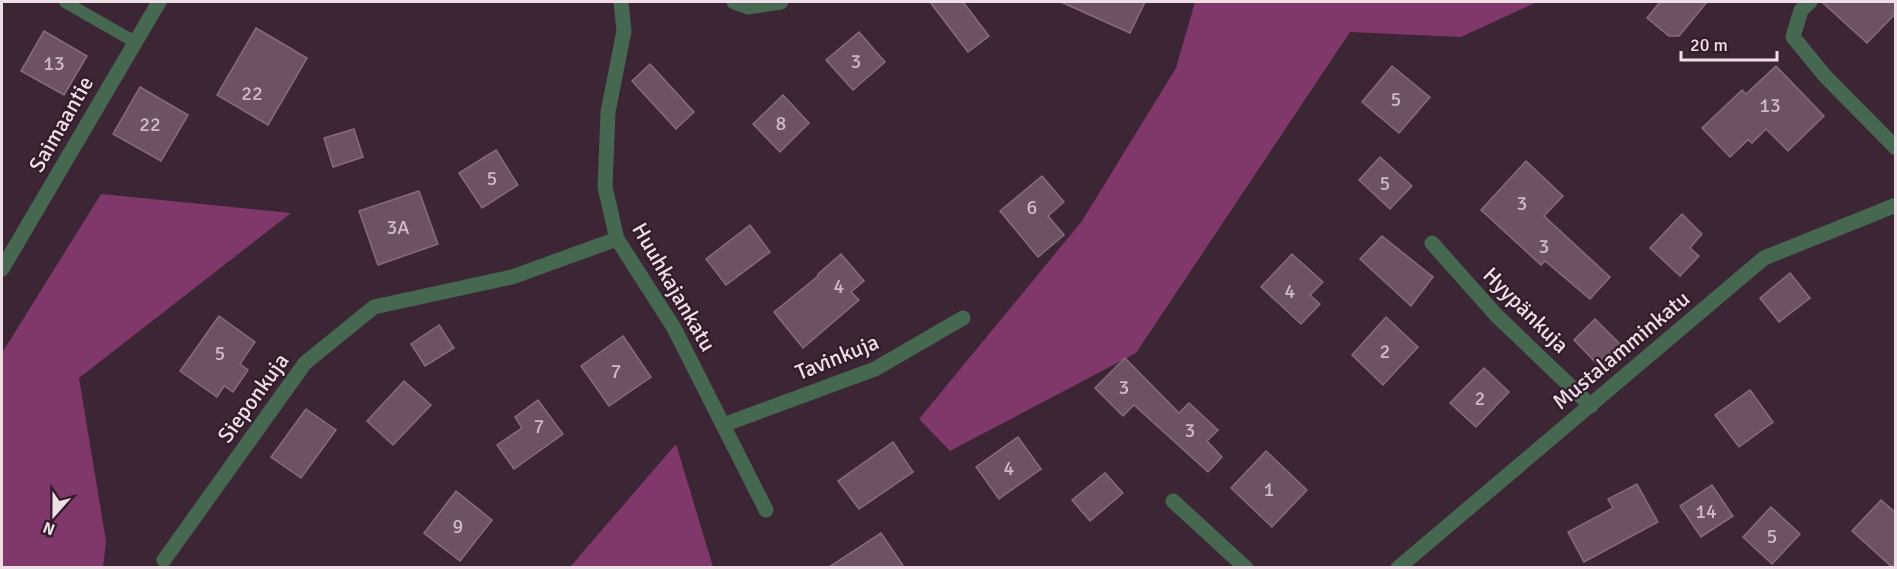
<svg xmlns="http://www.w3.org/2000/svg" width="1897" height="569" viewBox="0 0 1897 569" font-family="Signika,sans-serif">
  <rect width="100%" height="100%" fill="#3c2534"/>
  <!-- forest -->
  <g fill="#80376a">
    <path d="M1195 2H1537L1461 37 1350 32 1136 353 950 451 919 419 1082 221 1176 68Z"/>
    <path d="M101 194 291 213 79 378 106 541 103 567H2V353Z"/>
    <path d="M676 444 713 567H570Z"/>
  </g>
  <!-- building -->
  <g fill="#6c5263" stroke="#876c7d" stroke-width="1.5">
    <path d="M930 2H963L989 36 968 52Z"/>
    <path d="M1061 2H1145L1130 33Z"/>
    <path d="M1660 2H1707L1679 36H1669L1647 18Z"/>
    <path d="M1822 2H1896V13L1867 43Z"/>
    <path d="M256 28 307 58 268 125 217 95Z"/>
    <path d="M44 31 87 56 64 95 21 71Z"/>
    <path d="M859 32 885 62 853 90 826 60Z"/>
    <path d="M650 64 694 112 676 129 632 81Z"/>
    <path d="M1392 66 1430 97 1399 133 1362 102Z"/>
    <path d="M1776 66 1824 116 1788 151 1766 129 1752 143 1748 140 1730 157 1702 128 1742 90 1746 94Z"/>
    <path d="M140 87 188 115 161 161 113 134Z"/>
    <path d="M783 95 809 123 780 152 753 124Z"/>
    <path d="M354 129 363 157 333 167 324 138Z"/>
    <path d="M496 150 518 185 482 208 459 173Z"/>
    <path d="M1380 157 1412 186 1390 209 1359 180Z"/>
    <path d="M1526 161 1563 196 1544 216 1610 277 1590 299 1545 261 1541 265 1481 210Z"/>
    <path d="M1042 176 1064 202 1048 216 1064 235 1038 257 1000 211Z"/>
    <path d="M419 191 438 244 378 265 359 211Z"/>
    <path d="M1682 214 1702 234 1690 248 1699 256 1680 276 1650 248Z"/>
    <path d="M750 225 770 252 726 285 706 259Z"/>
    <path d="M1382 236 1433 277 1411 306 1360 259Z"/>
    <path d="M841 254 864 281 851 292 859 300 803 348 774 312 818 276V274Z"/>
    <path d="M1292 254 1323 282 1310 295 1320 304 1301 324 1261 287Z"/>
    <path d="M1790 273 1810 298 1779 322 1760 298Z"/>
    <path d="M219 316 255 342 240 364 248 370 233 392 224 386 217 397 180 371Z"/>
    <path d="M1386 317 1418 347 1383 385 1352 355Z"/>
    <path d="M1595 319 1623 347 1601 368 1574 340Z"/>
    <path d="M439 325 454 348 425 366 411 344Z"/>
    <path d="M623 336 651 377 609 406 581 366Z"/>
    <path d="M1125 358 1179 413 1189 403 1218 430 1207 441 1222 457 1208 472 1134 405 1123 416 1095 388Z"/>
    <path d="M1484 368 1509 392 1476 427 1450 403Z"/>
    <path d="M404 381 431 405 393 445 367 421Z"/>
    <path d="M1750 390 1773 422 1739 447 1715 415Z"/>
    <path d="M538 400 563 434 514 469 497 445 522 428 515 417Z"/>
    <path d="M306 409 336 430 301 478 271 457Z"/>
    <path d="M1018 437 1041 469 999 499 976 467Z"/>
    <path d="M893 442 913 472 859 509 838 481Z"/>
    <path d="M1266 451 1307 490 1272 527 1231 488Z"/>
    <path d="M1105 473 1123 493 1090 521 1072 500Z"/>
    <path d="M1637 484 1658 522 1584 562 1568 532 1613 508 1608 499Z"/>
    <path d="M1712 485 1733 516 1701 537 1680 506Z"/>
    <path d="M456 491 492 520 460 561 424 533Z"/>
    <path d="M1881 500 1896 513V567H1892L1852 531Z"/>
    <path d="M1771 507 1800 534 1772 564 1743 537Z"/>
    <path d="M881 533 904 567H829Z"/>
  </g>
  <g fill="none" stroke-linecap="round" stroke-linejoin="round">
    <!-- service -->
    <path stroke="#466750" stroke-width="12" d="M65 2 135 42"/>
    <!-- minor -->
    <g stroke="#466750" stroke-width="15">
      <path d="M621 2 624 31 608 112 605 187 617 239 674 328 766 510"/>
      <path d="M734 2 748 7 781 2"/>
      <path d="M1810 2 1801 10 1793 37 1825 76 1896 148"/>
      <path d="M1432 243 1496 315 1591 406"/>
      <path d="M723 425 875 369 963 318"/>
      <path d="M1173 501 1246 568"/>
      <path d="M164 560 305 363 374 307 512 277 617 239"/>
      <path d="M1398 568 1764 258 1896 205"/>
    </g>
    <!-- tertiary -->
    <path stroke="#466750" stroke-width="15" d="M2 269 159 2"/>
  </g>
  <g text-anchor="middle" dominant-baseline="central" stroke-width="4.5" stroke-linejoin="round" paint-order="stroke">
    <!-- number labels -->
    <g font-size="20" fill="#cebbc6">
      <text x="856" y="61">3</text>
      <text x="54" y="63">13</text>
      <text x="252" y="93">22</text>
      <text x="1396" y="99">5</text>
      <text x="1770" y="105">13</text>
      <text x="781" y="123">8</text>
      <text x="150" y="124">22</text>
      <text x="492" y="178">5</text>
      <text x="1385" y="183">5</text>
      <text x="1522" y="203">3</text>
      <text x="1032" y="207">6</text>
      <text x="398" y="227">3A</text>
      <text x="1544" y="246">3</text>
      <text x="839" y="286">4</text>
      <text x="1290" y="291">4</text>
      <text x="1385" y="351">2</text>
      <text x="220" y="353">5</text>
      <text x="616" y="371">7</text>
      <text x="1124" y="387">3</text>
      <text x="1480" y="398">2</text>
      <text x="539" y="426">7</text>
      <text x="1190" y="430">3</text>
      <text x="1009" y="468">4</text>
      <text x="1269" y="489">1</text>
      <text x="1706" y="511">14</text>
      <text x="458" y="526">9</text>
      <text x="1772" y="536">5</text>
    </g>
    <!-- street labels -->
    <g font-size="22" fill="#eedee7" stroke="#321c2a">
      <text transform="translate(61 124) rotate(-60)">Saimaantie</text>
      <text transform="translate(674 287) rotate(60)">Huuhkajankatu</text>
      <text transform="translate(1526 310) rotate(45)">Hyypänkuja</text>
      <text transform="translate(1621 350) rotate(-40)">Mustalamminkatu</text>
      <text transform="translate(837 357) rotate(-22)">Tavinkuja</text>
      <text transform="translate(253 398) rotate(-54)">Sieponkuja</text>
    </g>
  </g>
  <!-- border -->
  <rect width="1897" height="569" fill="none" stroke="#eedee7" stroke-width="6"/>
  <!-- north arrow -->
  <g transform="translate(54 515) rotate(201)" stroke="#321c2a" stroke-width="4.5" paint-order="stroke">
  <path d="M0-4.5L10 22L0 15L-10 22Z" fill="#eedee7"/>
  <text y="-9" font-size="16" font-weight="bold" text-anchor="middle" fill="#eedee7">N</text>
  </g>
  <!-- scale -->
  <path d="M1681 51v9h96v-9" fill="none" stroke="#eedee7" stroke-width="3"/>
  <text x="1690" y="51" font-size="18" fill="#eedee7" stroke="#321c2a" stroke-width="4.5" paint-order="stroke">20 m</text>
</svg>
